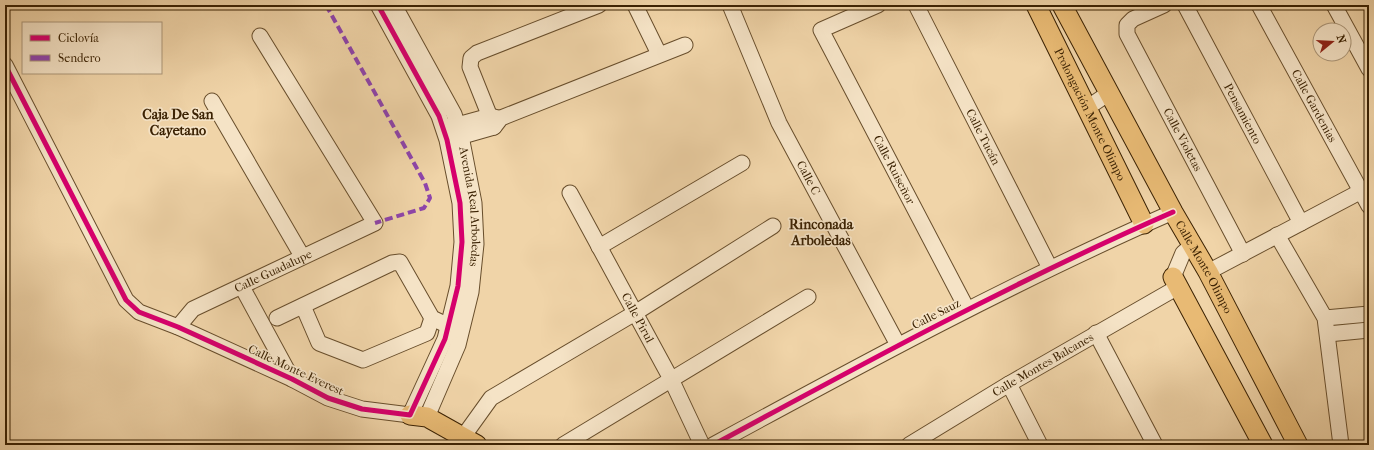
<svg xmlns="http://www.w3.org/2000/svg" width="1374" height="450" viewBox="0 0 1374 450" font-family="'IM FELL French Canon',serif">
  <rect width="100%" height="100%" fill="#f0d4a8"/>
  <filter id="stains"><feTurbulence type="fractalNoise" baseFrequency=".005" numOctaves="4"/><feColorMatrix values="0 0 0 0 .2 0 0 0 0 .09 0 0 0 0 .02 0 0 0 .5 -.17"/></filter>
  <radialGradient id="worn" r=".72"><stop offset=".6" stop-color="#630" stop-opacity="0"/><stop offset="1" stop-color="#630" stop-opacity=".3"/></radialGradient>
  <g fill="none" stroke-linecap="round" stroke-linejoin="round">
    <!-- minor casing -->
    <g stroke="#684e2c" stroke-width="17">
      <g id="minor">
        <path id="s1" d="M394 5 454 114 461 136 474 203 476 244 471 292 458 345 427 417"/>
        <path d="M635 5 659 54"/>
        <path id="s2" d="M730 5 779 123 898 345"/>
        <path id="s3" d="M878 5 821 30 967 309"/>
        <path id="s4" d="M916 5 1050 268"/>
        <path id="s5" d="M1164 5 1133 19 1127 25V34L1243 254"/>
        <path id="s6" d="M1185 5 1301 223"/>
        <path id="s7" d="M1259 5 1369 206"/>
        <path d="M1334 5 1369 69"/>
        <path d="M5 65 126 300 139 312 178 327 292 379 328 398 362 409 410 415 445 339 458 286 462 242 460 203 447 140 439 116 378 5"/>
        <path d="M212 101 302 256"/>
        <path d="M1087 108 1109 93"/>
        <path d="M450 127 490 116 498 118"/>
        <path d="M494 127 470 67 471 58 477 53 599 5"/>
        <path d="M452 139 494 127 501 118 685 45"/>
        <path id="s8" d="M570 193 671 379 702 445"/>
        <path d="M1277 235 1325 318 1341 445"/>
        <path d="M599 247 742 163"/>
        <path d="M1208 272 1369 187"/>
        <path d="M1173 277 1183 253 1192 245"/>
        <path d="M242 287 292 379"/>
        <path d="M303 306 319 343 363 360 427 333 432 318"/>
        <path d="M277 318 392 263 400 262 432 318 457 330"/>
        <path d="M1325 318 1369 314"/>
        <path id="s9" d="M178 327 193 309 375 223 260 36"/>
        <path d="M1096 333 1155 445"/>
        <path d="M1328 334 1369 330"/>
        <path d="M1009 384 1040 445"/>
        <path d="M463 437 491 398 635 313 773 226"/>
        <path d="M563 445 808 297"/>
        <path d="M713 445C864 363 1015 281 1173 212"/>
        <path id="s10" d="M909 445 1009 384 1178 287"/>
      </g>
    </g>
    <!-- major casing -->
    <g stroke="#3b2203" stroke-width="21">
      <g id="major">
        <path id="s11" d="M1036 5 1144 224"/>
        <path id="s12" d="M1062 5 1173 212 1208 272 1298 445"/>
        <path d="M1173 277 1263 445"/>
        <path d="M410 415 427 417 477 445"/>
      </g>
    </g>
    <!-- minor -->
    <use href="#minor" stroke="#f5e3c6" stroke-width="15"/>
    <!-- major -->
    <use href="#major" stroke="#e8ba74" stroke-width="19"/>
    <!-- quiet -->
    <path stroke="#8e44ad" stroke-width="4" stroke-dasharray="8 4" stroke-linecap="butt" d="M326 5 425 183 430 198 424 208 375 223"/>
    <!-- cycleway casing -->
    <g stroke="#f5e3c6" stroke-width="8">
      <g id="cycleway">
        <path d="M5 65 126 300 139 312 178 327 292 379 328 398 362 409 410 415 445 339 458 286 462 242 460 203 447 140 439 116 378 5"/>
        <path d="M713 445C864 363 1015 281 1173 212"/>
      </g>
    </g>
    <!-- cycleway -->
    <use href="#cycleway" stroke="#d6006c" stroke-width="5"/>
  </g>
  <g text-anchor="middle" dominant-baseline="central" stroke-width="3.5" stroke-linejoin="round" paint-order="stroke">
    <!-- street labels -->
    <g font-size="12" fill="#3b2203" stroke="#f5e3c6">
      <text stroke="none"><textPath href="#s7" startOffset="115">Calle Gardenias</textPath></text>
      <text stroke="none"><textPath href="#s6" startOffset="123">Pensamiento</textPath></text>
      <text stroke="none"><textPath href="#s11" startOffset="122">Prolongación Monte Olimpo</textPath></text>
      <text stroke="none"><textPath href="#s4" startOffset="148">Calle Tucán</textPath></text>
      <text stroke="none"><textPath href="#s5" startOffset="171">Calle Violetas</textPath></text>
      <text stroke="none"><textPath href="#s3" startOffset="220">Calle Ruiseñor</textPath></text>
      <text stroke="none"><textPath href="#s2" startOffset="190">Calle C</textPath></text>
      <text stroke="none"><textPath href="#s1" startOffset="219">Avenida Real Arboledas</textPath></text>
      <text stroke="none"><textPath href="#s12" startOffset="298">Calle Monte Olimpo</textPath></text>
      <text stroke="none"><textPath href="#s9" startOffset="112">Calle Guadalupe</textPath></text>
      <text transform="translate(936 314) rotate(-27)">Calle Sauz</text>
      <text stroke="none"><textPath href="#s8" startOffset="142">Calle Pirul</textPath></text>
      <text stroke="none"><textPath href="#s10" startOffset="156">Calle Montes Balcanes</textPath></text>
      <text transform="translate(296 370) rotate(25)">Calle Monte Everest</text>
    </g>
    <!-- quarter labels -->
    <g font-size="14" font-weight="bold" fill="#3b2203" stroke="#f5e3c6">
      <text x="178" y="114">Caja De San<tspan x="178" dy="16">Cayetano</tspan></text>
      <text x="821" y="224">Rinconada<tspan x="821" dy="16">Arboledas</tspan></text>
    </g>
  </g>
  <!-- margin -->
  <rect width="1374" height="450" fill="none" stroke="#f0d4a8" stroke-width="20"/>
  <rect x="6" y="6" width="1362" height="438" fill="none" stroke="#3b2203" stroke-width="2"/>
  <rect x="10" y="10" width="1354" height="430" fill="none" stroke="#3b2203"/>
  <!-- legend -->
  <rect x="22" y="22" width="140" height="52" fill="#f5e3c6" stroke="#ab9678"/>
  <rect x="30" y="35" width="20" height="6" fill="#d6006c" stroke="#ab9678"/>
  <text x="58" y="42" font-size="12" fill="#3b2203">Ciclovía</text>
  <rect x="30" y="55" width="20" height="6" fill="#8e44ad" stroke="#ab9678"/>
  <text x="58" y="62" font-size="12" fill="#3b2203">Sendero</text>
  <!-- north arrow -->
  <g transform="translate(1332 42) rotate(72)"><circle r="19" fill="#f5e3c6" stroke="#ab9678"/>
  <path d="M0-3L7 15L0 10L-7 15Z" fill="#8f2418"/>
  <text y="-6" font-size="11" font-weight="bold" text-anchor="middle" fill="#3b2203">N</text>
  </g>
  <rect width="100%" height="100%" filter="url(#stains)"/>
  <rect width="100%" height="100%" fill="url(#worn)"/>
</svg>
